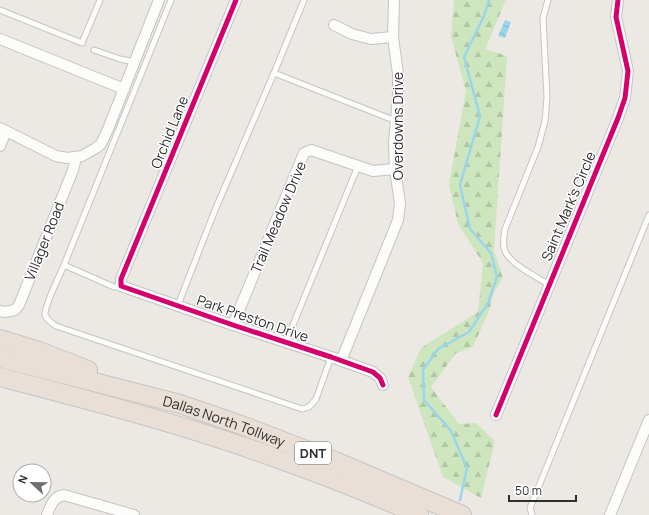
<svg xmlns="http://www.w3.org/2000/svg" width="649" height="515" viewBox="0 0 649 515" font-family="Manrope,sans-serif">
  <defs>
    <pattern id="forest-firs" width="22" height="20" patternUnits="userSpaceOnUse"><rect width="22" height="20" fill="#cee6be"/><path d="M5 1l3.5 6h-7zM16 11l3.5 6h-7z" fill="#b1c6a4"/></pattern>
    <pattern id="water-waves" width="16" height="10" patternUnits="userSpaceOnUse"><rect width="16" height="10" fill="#99d6ec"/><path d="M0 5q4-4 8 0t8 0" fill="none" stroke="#84b8cb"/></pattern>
  </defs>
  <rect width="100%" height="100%" fill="#ece8e4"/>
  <!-- forest -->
  <path fill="url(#forest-firs)" d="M454 0H506L485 49 507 56 494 250 503 278 494 292 489 311 473 347 456 353 431 387 459 424 476 423 495 441 481 498 443 477 408 377 421 348 478 312 483 263 458 224 449 184 466 91 451 37Z"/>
  <!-- water -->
  <path fill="url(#water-waves)" d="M505 20 511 22 505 38 498 36Z"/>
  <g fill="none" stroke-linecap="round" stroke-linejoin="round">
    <!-- stream -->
    <path stroke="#99d6ec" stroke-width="2.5" d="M460 500 467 468 451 431 424 400 423 370 438 349 469 332 488 303 497 277 491 253 470 229 460 185 480 116 464 57 484 16 489 0"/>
    <!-- service casing -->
    <g stroke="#c5c4c5" stroke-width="7">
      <g id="service">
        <path d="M171 0 64 265C60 275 44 306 45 315 47 320 52 323 56 326L302 409 309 407 316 399 331 357"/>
        <path d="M548 0 543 18 547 97 545 121 538 147 505 229C504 236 502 244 505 251 511 265 536 276 549 285"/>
        <path d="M0 10 82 43 100 0"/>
        <path d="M94 50 120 59 135 62"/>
        <path d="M274 73 396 121"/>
        <path d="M64 265 114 287 121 286"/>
        <path d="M178 305 215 210 274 73 304 0"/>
        <path d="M286 342 358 166"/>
        <path d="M532 515 530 508 649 215"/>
      </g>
    </g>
    <!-- minor casing -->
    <g stroke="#c5c4c5" stroke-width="12">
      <g id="minor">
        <path d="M236 0 121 279V286L233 325 331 357 373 372 380 378 383 385"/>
        <path d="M334 25 352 34 371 39 393 37"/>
        <path d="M0 39 124 89"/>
        <path d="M0 128 56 156 67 158 82 156 96 148 101 144 108 129 159 0"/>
        <path d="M0 146 6 131"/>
        <path d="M0 311 5 312 15 310 19 305 73 170 76 158"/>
        <path d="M233 325 304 153 311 150 373 171 395 169"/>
        <path d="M341 361 398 220 400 204 395 169 394 144 398 95V74L393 37 394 0"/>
        <path d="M496 415 618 118 625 98 628 71 616 17 618 0"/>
        <path d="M47 515C51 505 53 497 64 495L134 515"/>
        <path d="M610 515 649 420"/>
      </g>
    </g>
    <!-- motorway casing -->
    <g stroke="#c6c5c4" stroke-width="20">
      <g id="motorway">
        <path d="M0 339 39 351 88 370"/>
        <path id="s1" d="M0 358 180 404 241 425 335 461 462 515"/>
        <path d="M0 377C92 401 186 425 276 458 324 475 372 494 419 515"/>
      </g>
    </g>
    <!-- service -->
    <use href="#service" stroke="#fcfcfb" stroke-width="5"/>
    <!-- minor -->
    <use href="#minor" stroke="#fcfcfb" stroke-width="10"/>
    <!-- motorway -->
    <use href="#motorway" stroke="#eadfd6" stroke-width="18"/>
    <!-- cycleway casing -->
    <g stroke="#fff" stroke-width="8">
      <g id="cycleway">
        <path d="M236 0 121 279V286L233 325 331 357 373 372 380 378 383 385"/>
        <path d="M496 415 618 118 625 98 628 71 616 17 618 0"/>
      </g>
    </g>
    <!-- cycleway -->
    <use href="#cycleway" stroke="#d6006c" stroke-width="5"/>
  </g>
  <g text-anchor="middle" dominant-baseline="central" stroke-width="3" stroke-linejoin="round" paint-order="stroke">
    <!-- shield labels -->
    <rect fill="#fff" stroke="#6d6d6d" stroke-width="1" x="295" y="442" width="36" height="22" rx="3"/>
    <g font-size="13" font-weight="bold" fill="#2e2e2e">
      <text x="313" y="453">DNT</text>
    </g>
    <!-- street labels -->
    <g font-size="14" fill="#2e2e2e" stroke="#fff">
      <text transform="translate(397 126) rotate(-90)">Overdowns Drive</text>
      <text transform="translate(169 132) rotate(-68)">Orchid Lane</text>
      <text transform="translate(568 206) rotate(-67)">Saint Mark's Circle</text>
      <text transform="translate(278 217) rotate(-67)">Trail Meadow Drive</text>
      <text transform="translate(44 241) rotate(-68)">Villager Road</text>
      <text transform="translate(253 318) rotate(19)">Park Preston Drive</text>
      <text stroke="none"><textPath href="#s1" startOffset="233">Dallas North Tollway</textPath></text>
    </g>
  </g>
  <!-- north arrow -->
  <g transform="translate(32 483) rotate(292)"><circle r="19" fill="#ffffff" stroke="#ababab"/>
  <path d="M0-3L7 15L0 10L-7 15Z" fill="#706f6e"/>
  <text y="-6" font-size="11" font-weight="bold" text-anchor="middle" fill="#2e2e2e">N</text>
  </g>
  <!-- scale -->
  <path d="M509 495v6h67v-6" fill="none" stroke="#2e2e2e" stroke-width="2"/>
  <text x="515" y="495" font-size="12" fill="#2e2e2e" stroke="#ffffff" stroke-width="3" paint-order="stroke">50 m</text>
</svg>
